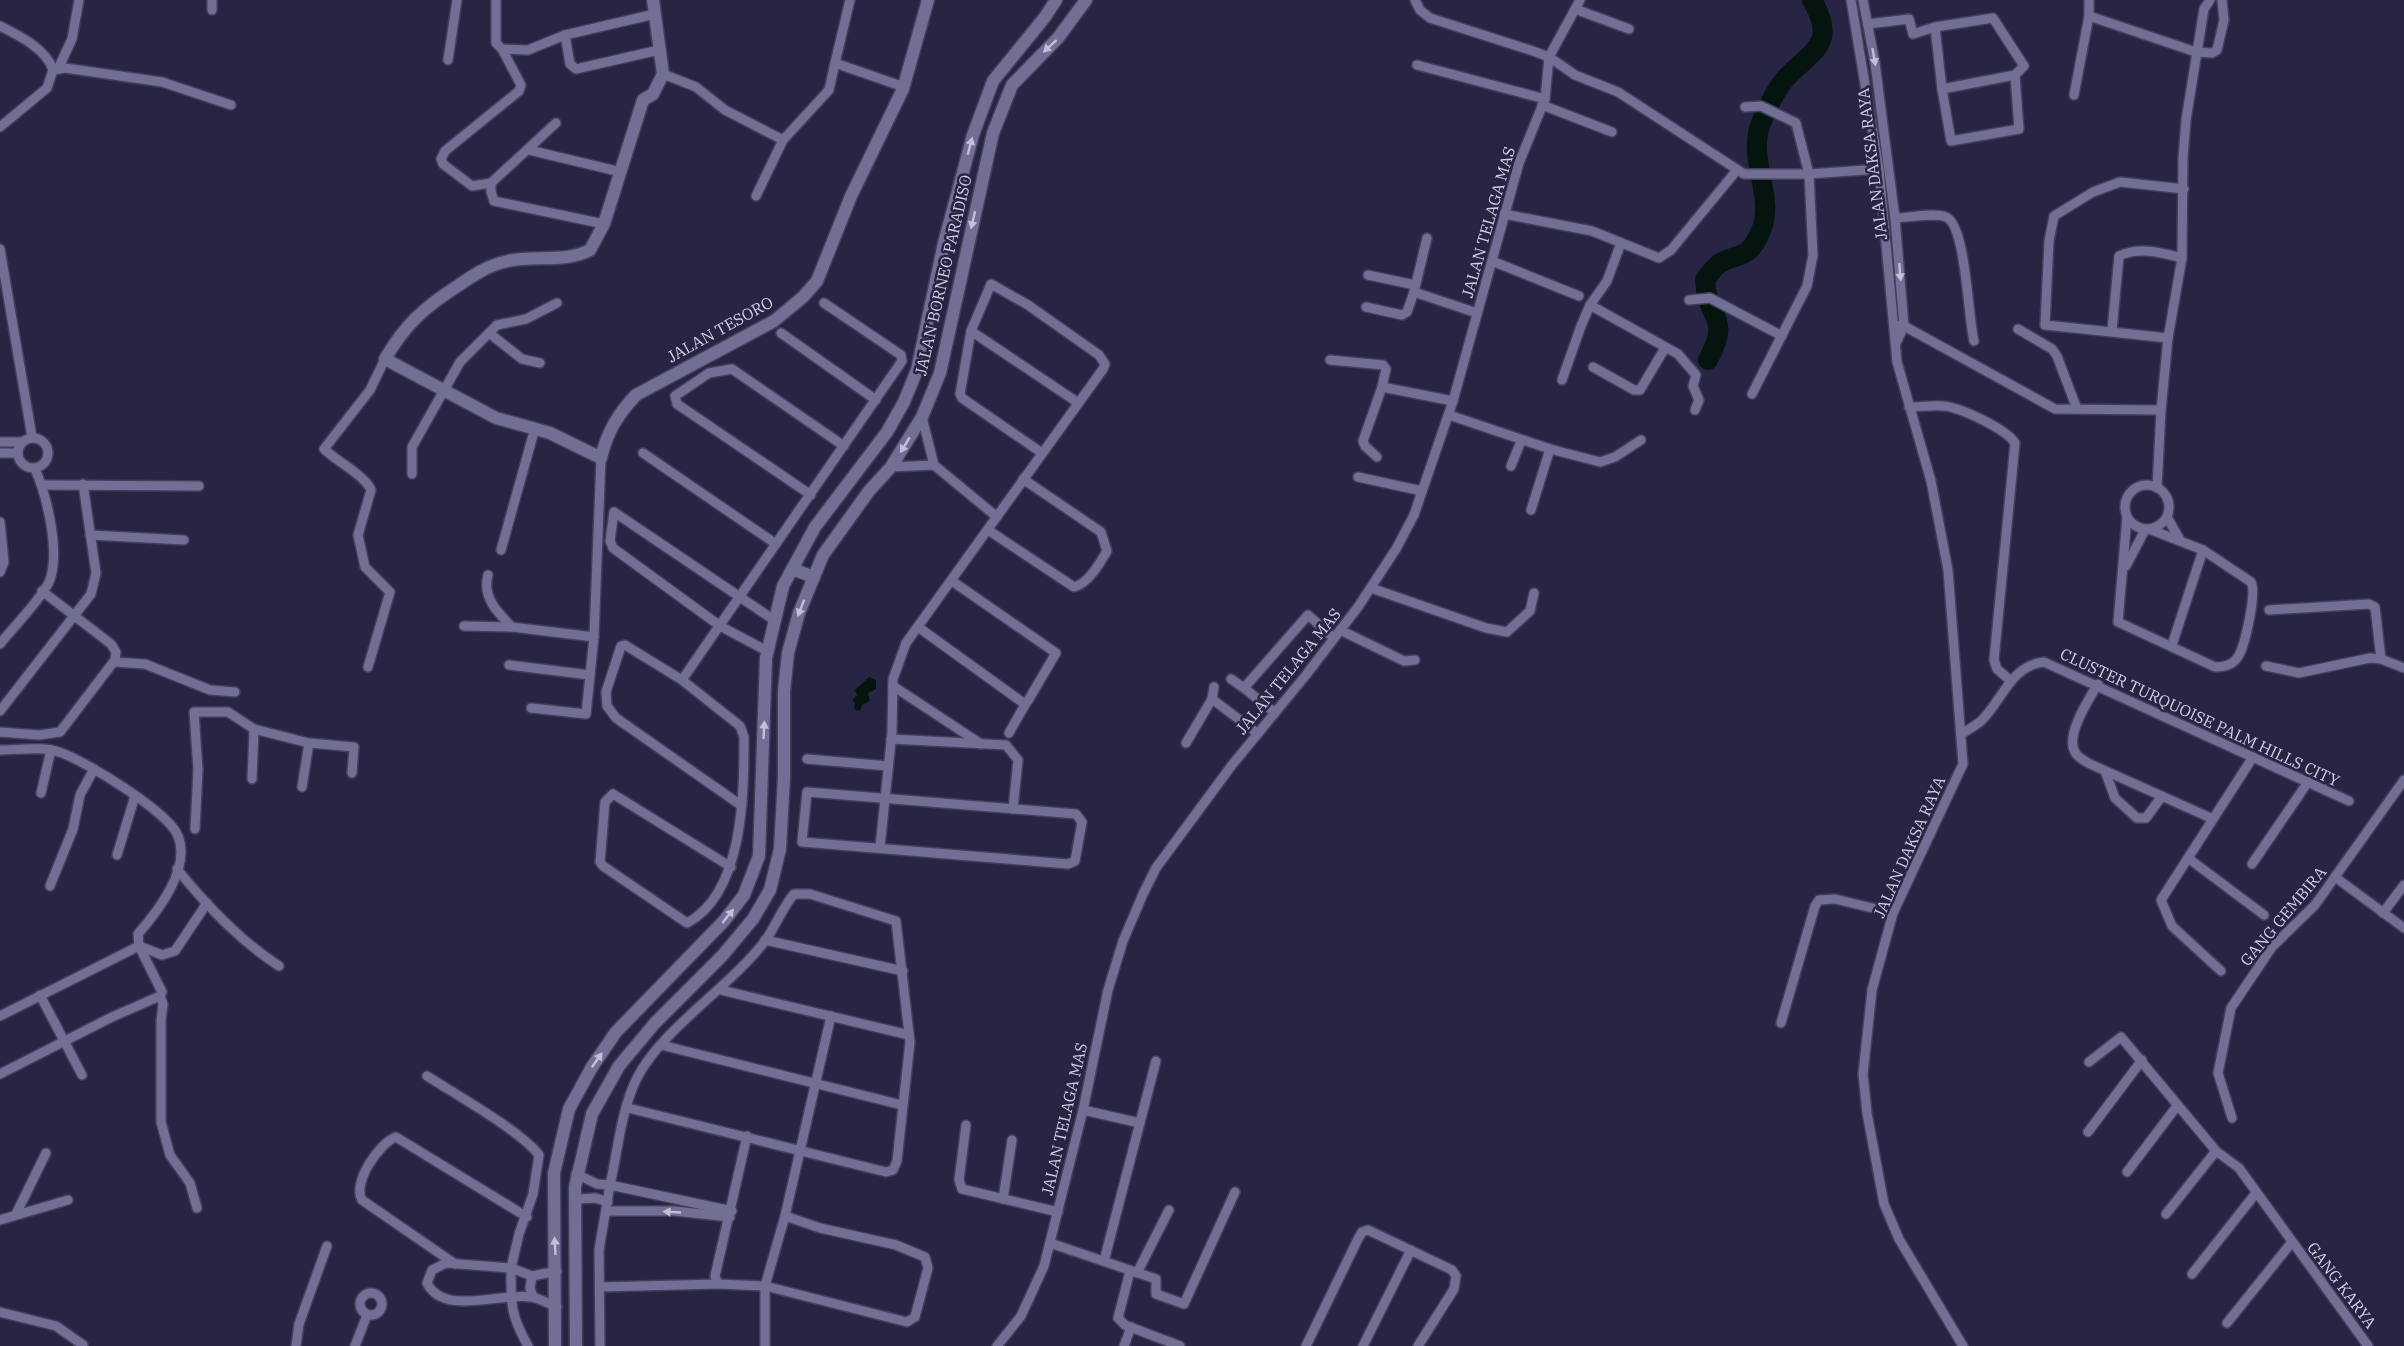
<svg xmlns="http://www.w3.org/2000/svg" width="2404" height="1346" viewBox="0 0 2404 1346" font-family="'IBM Plex Serif',serif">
  <rect width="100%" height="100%" fill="#282444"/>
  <!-- water -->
  <path fill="#03150e" d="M869 677 876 680V689L868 693 870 701 862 705 860 711 854 709 855 703 852 700 857 695 855 690Z"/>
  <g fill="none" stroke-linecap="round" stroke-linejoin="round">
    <!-- river -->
    <path stroke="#03150e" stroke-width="20" d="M1708 360C1732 315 1707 322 1705 280 1709 275 1714 267 1720 263 1739 253 1748 259 1759 235 1778 199 1746 161 1761 123 1767 108 1775 91 1785 79 1812 50 1838 45 1812 0"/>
    <!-- street casing -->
    <g stroke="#433e5a" stroke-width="12">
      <g id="street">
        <path d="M496 0V43L502 49 528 50 565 35 655 14"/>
        <path d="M1415 0 1420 10 1430 18 1533 51 1549 57 1575 75 1618 92 1744 174H1809L1879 169"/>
        <path d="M1851 0 1879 169 1897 362 1931 481 1948 570 1963 764 1893 913 1872 990 1863 1074 1867 1113 1884 1204 1899 1239 1963 1346"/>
        <path d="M1863 0 1875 63 1895 218 1904 326 1896 343"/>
        <path d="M2089 0V16L2196 52 2212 53 2217 50 2224 20 2222 0"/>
        <path d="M1575 9 1629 29"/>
        <path d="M212 10V0"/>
        <path d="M1868 24 1909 19 1913 34 1935 27 1942 89 2015 75 2024 66 1993 18 1935 27"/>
        <path d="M0 26C18 35 47 49 53 70L47 88 0 127"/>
        <path d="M565 35 570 64 576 69 659 50"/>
        <path d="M448 60 457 0"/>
        <path d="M835 63 850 0"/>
        <path d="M1417 65 1545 99"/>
        <path d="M58 69 72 39 79 0"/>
        <path d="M53 70 65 68 162 82 231 105"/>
        <path d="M663 74 696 87 725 110 783 140"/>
        <path d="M1942 89 1951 141 2019 129 2015 75"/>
        <path d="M2074 95 2089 16"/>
        <path d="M1542 105 1612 132"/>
        <path d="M1745 107 1761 106 1796 123 1809 174 1813 255 1807 286 1752 394"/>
        <path d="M556 123 491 183V192L494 201 604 224"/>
        <path d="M529 150 621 172"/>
        <path d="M491 183 472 186 443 164 441 159 445 151 519 91 521 85 502 49"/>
        <path d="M756 196 783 140 829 90 835 63 904 87"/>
        <path d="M1504 214 1592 231 1659 258 1671 250 1737 170"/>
        <path d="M1895 218C1909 218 1933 212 1946 217 1966 225 1968 318 1974 341"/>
        <path d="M1427 238 1414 292 1477 313"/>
        <path d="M0 249 32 437"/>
        <path d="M1492 261 1579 296"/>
        <path d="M1368 275 1415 285"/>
        <path d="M1689 300 1710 298 1782 336"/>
        <path d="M1590 305 1678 354 1696 375 1693 386 1699 400 1695 410"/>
        <path d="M1366 307 1402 315 1407 312 1414 292"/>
        <path d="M1895 325 1904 326 2055 409 2161 410 2168 338 2182 258 2183 158 2186 120 2204 9 2210 0"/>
        <path d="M2018 329 2052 349 2057 356 2077 409"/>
        <path d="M2112 330 2119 256C2138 246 2163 253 2182 258"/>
        <path d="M971 331 1077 402"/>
        <path d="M489 333 522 359 540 363"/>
        <path d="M781 333 876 400"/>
        <path d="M2168 338 2045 325 2049 241 2054 216 2093 192 2120 182 2184 189"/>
        <path d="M1330 360 1383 365 1386 369 1382 387 1453 401"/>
        <path d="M1593 367 1634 390H1640L1665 348"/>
        <path d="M1562 380 1581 326 1590 305 1607 281 1621 243"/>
        <path d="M1909 407C1920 407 1932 405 1943 406 1960 407 2006 429 2015 443L1994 660 1997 669 2011 681"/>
        <path d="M1449 415 1550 449 1531 510"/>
        <path d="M922 417 934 465 997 517"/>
        <circle cx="33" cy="453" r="15"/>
        <path d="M0 442H22"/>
        <path d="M1550 449 1600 462 1615 457 1641 440"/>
        <path d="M0 453H18"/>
        <path d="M643 453 776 544"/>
        <path d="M1377 457 1365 446 1363 441 1382 387"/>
        <path d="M1511 466 1521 441"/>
        <path d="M891 467 934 465"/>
        <path d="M412 474V447L460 362 497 325 526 319 557 303"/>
        <path d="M1358 477 1422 491"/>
        <path d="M43 485 199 486"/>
        <circle cx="2147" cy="507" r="22"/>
        <path d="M2157 488 2161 410"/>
        <path d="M811 495 677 404 675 396 709 373 732 369 844 446"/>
        <path d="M2127 517 2118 622 2215 667C2225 667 2234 665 2239 655 2245 644 2257 593 2251 582L2203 550 2149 529"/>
        <path d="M2167 517 2180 540"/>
        <path d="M0 522 4 562 0 572"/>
        <path d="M988 530 1074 587C1088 584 1100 563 1107 551L1101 532 1023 479"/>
        <path d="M90 535 184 540"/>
        <path d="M501 550 535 428"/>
        <path d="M2126 566 2145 530"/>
        <path d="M488 575C482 597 497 612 512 627"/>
        <path d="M1371 588 1486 628 1507 632 1530 611 1534 593"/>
        <path d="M2269 610 2369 604 2375 607 2381 659"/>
        <path d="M464 626 512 627 594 637 601 458"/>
        <path d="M918 627 1022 702 1026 703 1029 699 1056 653 952 581"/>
        <path d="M1340 630 1404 661 1415 660"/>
        <path d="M0 644C14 626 39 602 49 582 61 554 47 496 35 469"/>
        <path d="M2172 645 2203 550"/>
        <path d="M767 651 720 626 613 548 610 541 614 512 774 620"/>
        <path d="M114 662 145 664 210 690 235 692"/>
        <path d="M509 665 590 675"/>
        <path d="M2266 666 2299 673 2370 658 2381 659 2404 668"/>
        <path d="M368 667 390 592 365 567 358 535 371 490C366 476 336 461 324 449L370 390 385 359"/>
        <path d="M1231 679 1244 688"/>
        <path d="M682 680 902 361 901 355 824 303"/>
        <path d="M2098 684C2089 699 2065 735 2075 752 2078 758 2085 761 2090 764L2213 819"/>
        <path d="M893 686 981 744"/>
        <path d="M1212 699 1257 733"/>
        <path d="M531 708 586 714 594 637"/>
        <path d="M0 711 91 594 96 573 83 484"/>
        <path d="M1274 712 1244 688 1308 615 1334 638"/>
        <path d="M0 732 39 735 60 732 115 660 116 652 111 644 42 591"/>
        <path d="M1009 733 1026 703"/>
        <path d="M1961 734C1968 730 1975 726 1981 721 2002 701 2011 665 2044 662L2349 801"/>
        <path d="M891 739 1006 745 1018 760 1013 809"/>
        <path d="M1186 743 1212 699 1214 687"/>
        <path d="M0 750C18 750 42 746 59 752 84 760 169 812 178 836 191 868 158 911 138 934L139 946 0 1016"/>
        <path d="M2253 757 2188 858 2264 915"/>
        <path d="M807 759 888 766"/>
        <path d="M2105 771 2115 798 2137 818H2146L2162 796"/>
        <path d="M252 779 254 729"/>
        <path d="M302 787 309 743"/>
        <path d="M807 792 1076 814 1082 822 1075 861 1068 864 802 842Z"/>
        <path d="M41 793 51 750"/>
        <path d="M195 829 198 770 194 712H228L254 729 309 743 354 747 352 773"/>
        <path d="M880 847 892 732 893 679 906 643 1103 369 1105 364 1099 355 1028 305 991 284 971 331 960 394 962 398 1042 453"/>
        <path d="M117 855 135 796"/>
        <path d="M2188 858 2161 900 2172 926 2221 971"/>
        <path d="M2252 864 2308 782"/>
        <path d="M731 867 613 794 605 802 600 862 603 866 687 923C744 893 744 792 744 737L740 726 682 680 625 645 621 646 606 692 607 706 616 718 742 806"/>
        <path d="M177 869C207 906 239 940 279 966"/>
        <path d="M2335 877 2404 928"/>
        <path d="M50 886 73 829 80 795 94 769"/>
        <path d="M2383 913 2404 885"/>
        <path d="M765 940 903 971"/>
        <path d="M139 946 162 955 175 951 207 903"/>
        <path d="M721 990 909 1035"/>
        <path d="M40 995 82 1075"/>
        <path d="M160 996 163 1004 161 1021V1122L170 1155 190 1183 197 1208"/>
        <path d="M1781 1023 1815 906 1819 900 1835 899 1893 913"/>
        <path d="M661 1045 902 1105"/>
        <path d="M2089 1062 2121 1037 2216 1151 2239 1168 2368 1346"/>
        <path d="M0 1074 112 1017 160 996 162 992 139 946"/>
        <path d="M427 1076C455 1094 521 1131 539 1155L533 1194 519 1234 511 1268 532 1276 557 1271"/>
        <path d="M1083 1110 1140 1123"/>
        <path d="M2232 1118 2218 1073 2231 1008 2272 947 2315 905 2404 780"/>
        <path d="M966 1125 959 1180 962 1189 1058 1212"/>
        <path d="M2088 1132 2142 1060"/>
        <path d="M747 1136 715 1276 718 1284 765 1286 907 1322 915 1317 928 1268 925 1257 896 1245 820 1228 785 1216"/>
        <path d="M2127 1172 2177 1106"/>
        <path d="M576 1174 597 1184 610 1185C618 1150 621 1110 637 1078 662 1029 730 987 765 941 776 926 782 908 794 894H810L896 921 910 1042 897 1161 893 1170 886 1172 628 1108"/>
        <path d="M577 1199 596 1198 608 1202"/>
        <path d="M1003 1199 1012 1140"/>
        <path d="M606 1211H674L730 1217"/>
        <path d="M16 1214 46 1153"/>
        <path d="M2166 1214 2216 1151"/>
        <path d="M0 1220 68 1200"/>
        <path d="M1050 1243 1156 1279V1294L1184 1304 1235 1192"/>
        <path d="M1104 1261 1156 1061"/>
        <path d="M455 1264 362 1200C352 1183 379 1143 396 1137L527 1217"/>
        <path d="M1130 1271 1118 1318 1125 1325 1180 1346"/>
        <path d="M1137 1273 1169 1210"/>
        <path d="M2192 1274 2256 1193"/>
        <path d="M532 1276 530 1288 533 1297"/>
        <path d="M600 1287 718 1284"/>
        <circle cx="371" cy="1304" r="11"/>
        <path d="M0 1312 56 1326 83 1345"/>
        <path d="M2227 1323 2292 1242"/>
        <path d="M296 1346 299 1324 327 1246"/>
        <path d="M355 1346 367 1315"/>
        <path d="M528 1346C510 1314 511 1304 511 1268L446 1263 432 1270 427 1283C444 1317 501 1292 531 1297 539 1298 549 1304 557 1307"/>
        <path d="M600 1346 599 1250 610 1185 732 1211"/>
        <path d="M765 1346V1286L785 1216 831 1016"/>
        <path d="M997 1346 1021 1316 1044 1266 1083 1110 1108 990 1123 941 1143 894 1156 868 1232 765 1306 675 1358 607 1396 549 1414 515 1453 401 1519 163 1545 99 1549 57 1580 0"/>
        <path d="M1124 1346 1131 1327"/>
        <path d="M1306 1346 1358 1239 1362 1232 1368 1230 1452 1270 1456 1276 1454 1289 1418 1346"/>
        <path d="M1363 1346 1411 1250"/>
      </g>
    </g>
    <!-- secondary casing -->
    <g stroke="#433e5a" stroke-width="15">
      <g id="secondary">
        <path d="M653 0 663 74 653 94 643 100 604 224 590 250C565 263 535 255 508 261 489 265 475 274 459 285 425 307 406 323 385 359L496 418 550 433 601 458C607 432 618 414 636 395L774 321 803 297 817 281 851 196 903 89 928 0"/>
        <path d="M792 569 814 577"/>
        <path d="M555 1346 554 1173 569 1109 592 1067 616 1032 724 921 744 895 759 856 766 658 783 586 815 527 887 432 904 402 917 370 944 243 973 135 993 81 1045 17 1056 0"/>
        <path d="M576 1346 575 1187 592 1114 619 1066 655 1023 722 956 753 919 770 890 780 849 784 777V691L788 653 799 613 823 555 869 491 891 467 922 417 940 373 993 133 1012 85 1058 38 1086 0"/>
      </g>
    </g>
    <!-- street -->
    <use href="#street" stroke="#726f95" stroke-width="9"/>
    <!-- secondary -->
    <use href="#secondary" stroke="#726f95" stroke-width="12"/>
  </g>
  <!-- one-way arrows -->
  <defs><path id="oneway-solid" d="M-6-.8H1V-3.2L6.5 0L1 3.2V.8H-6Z" transform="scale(1.5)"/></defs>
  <g fill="#c3c1d9">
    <use href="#oneway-solid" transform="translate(1050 46) rotate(137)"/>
    <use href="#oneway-solid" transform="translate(1874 57) rotate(80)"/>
    <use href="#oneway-solid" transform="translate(970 146) rotate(-75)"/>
    <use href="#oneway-solid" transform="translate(973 220) rotate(103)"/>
    <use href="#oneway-solid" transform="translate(1900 272) rotate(85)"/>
    <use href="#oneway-solid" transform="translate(905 445) rotate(121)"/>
    <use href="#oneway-solid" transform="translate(801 608) rotate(111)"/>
    <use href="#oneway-solid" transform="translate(764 730) rotate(-87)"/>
    <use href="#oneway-solid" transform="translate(728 916) rotate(-51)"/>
    <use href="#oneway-solid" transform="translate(597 1060) rotate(-55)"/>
    <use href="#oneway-solid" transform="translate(672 1212) rotate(-177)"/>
    <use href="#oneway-solid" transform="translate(555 1246) rotate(-93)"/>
  </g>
  <g text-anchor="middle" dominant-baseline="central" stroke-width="5" stroke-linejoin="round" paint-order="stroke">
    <!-- street labels -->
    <g font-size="16" fill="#d1d0e5" stroke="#282444">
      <text transform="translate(1872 164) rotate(-97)">JALAN DAKSA RAYA</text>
      <text transform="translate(1488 222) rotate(-74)">JALAN TELAGA MAS</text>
      <text transform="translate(943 275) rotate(-77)">JALAN BORNEO PARADISO</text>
      <text transform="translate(720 329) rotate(-29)">JALAN TESORO</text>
      <text transform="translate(1288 671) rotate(-51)">JALAN TELAGA MAS</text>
      <text transform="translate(2200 717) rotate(25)">CLUSTER TURQUOISE PALM HILLS CITY</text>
      <text transform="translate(1909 847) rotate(-66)">JALAN DAKSA RAYA</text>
      <text transform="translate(2283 916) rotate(-50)">GANG GEMBIRA</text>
      <text transform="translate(1064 1119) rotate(-77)">JALAN TELAGA MAS</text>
      <text transform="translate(2342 1285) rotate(53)">GANG KARYA</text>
    </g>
  </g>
</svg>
